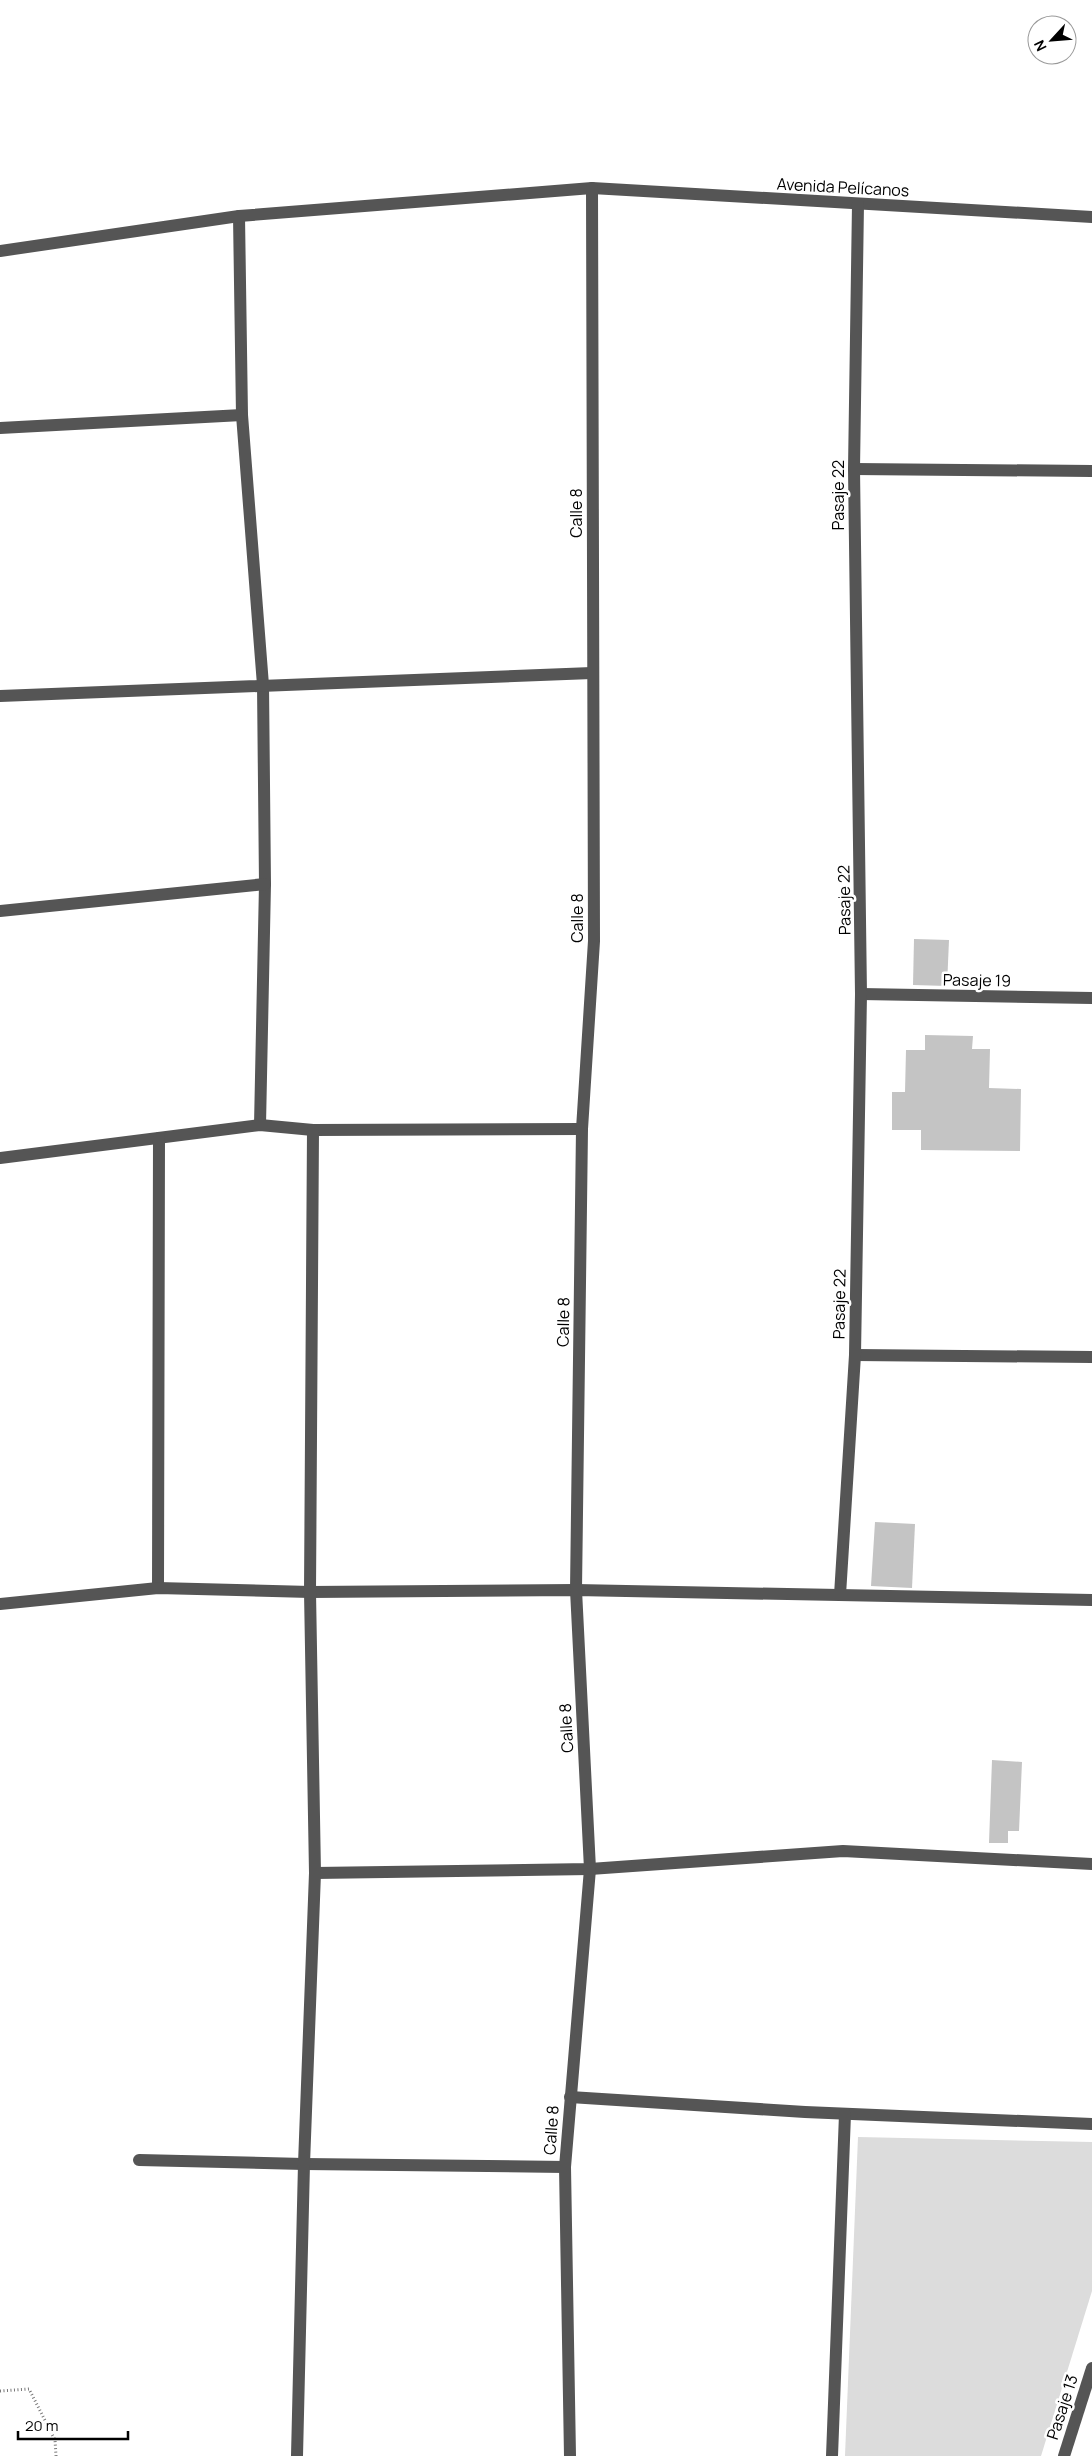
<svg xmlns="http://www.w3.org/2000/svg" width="1092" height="2456" viewBox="0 0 1092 2456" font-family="Manrope,sans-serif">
  <rect width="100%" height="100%" fill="#fff"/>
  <!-- park -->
  <path fill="#dcdcdc" d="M858 2137 1092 2142V2291L1041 2456H845Z"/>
  <!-- building -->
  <g fill="#c4c4c4">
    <path d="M914 939 949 940 947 986 913 985Z"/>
    <path d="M925 1035 973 1036 972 1049H990L989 1088 1021 1089 1020 1151 921 1150V1130H892V1092H905L906 1050H925Z"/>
    <path d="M875 1522 915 1524 912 1588 871 1586Z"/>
    <path d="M992 1760 1022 1762 1019 1831H1008V1843H989Z"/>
  </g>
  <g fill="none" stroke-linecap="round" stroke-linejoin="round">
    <!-- path -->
    <path stroke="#777" stroke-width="3" stroke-dasharray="1 2.5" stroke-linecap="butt" d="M0 2391 29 2389 55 2440 56 2456"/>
    <!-- minor -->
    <g stroke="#555" stroke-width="12">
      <path d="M239 216 242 415 263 685 265 884 260 1125"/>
      <path d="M0 251 239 216 592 188 1092 217"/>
      <path d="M0 428 242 415"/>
      <path d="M854 469 1092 471"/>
      <path d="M0 696 592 673"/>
      <path d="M0 911 265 884"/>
      <path d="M861 994 1092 998"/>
      <path d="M0 1158 260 1125 313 1130 582 1129"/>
      <path d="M855 1355 1092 1357"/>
      <path d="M158 1588 159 1138"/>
      <path d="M840 1595 855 1355 861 994 854 469 858 204"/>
      <path d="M0 1604 158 1588 310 1592 576 1590 1092 1600"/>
      <path d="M315 1873 590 1869 843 1851 1092 1864"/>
      <path d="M570 2097 805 2112 1092 2124"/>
      <path d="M139 2160 304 2164 565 2167"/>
      <path d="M297 2456 304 2164 315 1873 310 1592 313 1130"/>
      <path d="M570 2456 565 2167 590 1869 576 1590 582 1129 594 941 592 188"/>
      <path d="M832 2456 845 2114"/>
      <path d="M1064 2456 1092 2368"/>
    </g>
  </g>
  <g text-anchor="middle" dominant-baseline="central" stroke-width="5" stroke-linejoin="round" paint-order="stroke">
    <!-- street labels -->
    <g font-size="16" fill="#000" stroke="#fff">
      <text transform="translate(843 187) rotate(3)">Avenida Pelícanos</text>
      <text transform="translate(838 495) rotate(-90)">Pasaje 22</text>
      <text transform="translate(576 513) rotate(-90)">Calle 8</text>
      <text transform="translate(844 900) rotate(-91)">Pasaje 22</text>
      <text transform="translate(577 918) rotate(-90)">Calle 8</text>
      <text transform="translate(977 980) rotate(1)">Pasaje 19</text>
      <text transform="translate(839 1304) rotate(-89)">Pasaje 22</text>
      <text transform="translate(563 1322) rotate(-89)">Calle 8</text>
      <text transform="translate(566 1728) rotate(-93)">Calle 8</text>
      <text transform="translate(551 2130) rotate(-86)">Calle 8</text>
      <text transform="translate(1062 2407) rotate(-72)">Pasaje 13</text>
    </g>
  </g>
  <!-- north arrow -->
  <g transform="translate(1052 40) rotate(244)"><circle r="24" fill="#ffffff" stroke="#999999"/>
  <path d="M0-4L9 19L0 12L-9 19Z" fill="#000000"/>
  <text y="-8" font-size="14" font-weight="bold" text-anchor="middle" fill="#000000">N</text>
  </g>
  <!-- scale -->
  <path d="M18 2431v8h110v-8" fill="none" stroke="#000000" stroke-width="2.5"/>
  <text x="25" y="2431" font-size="15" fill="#000000" stroke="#ffffff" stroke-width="4" paint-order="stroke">20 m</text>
</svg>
